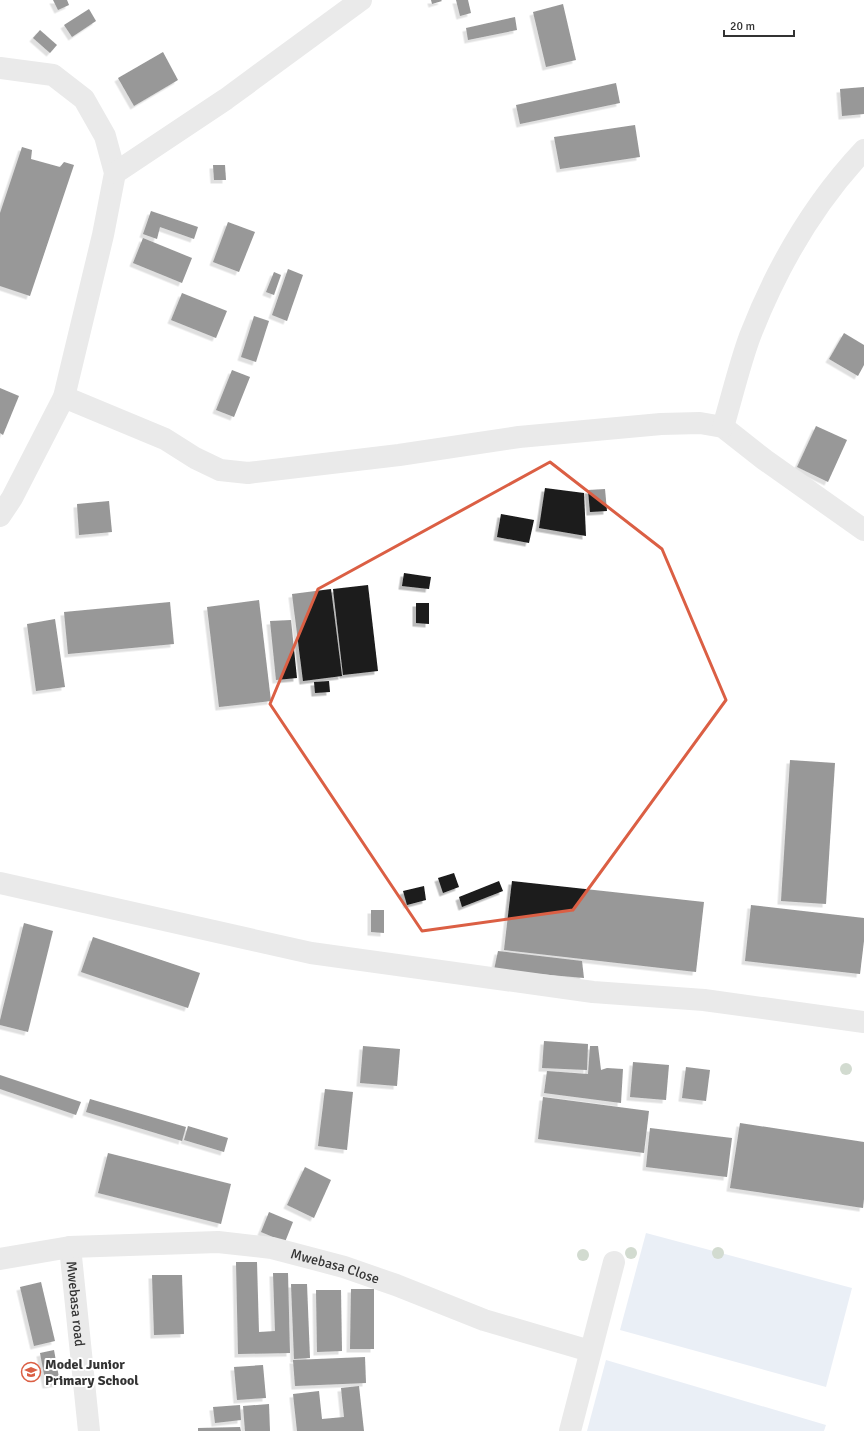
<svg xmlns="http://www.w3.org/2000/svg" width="864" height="1431" viewBox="0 0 864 1431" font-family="Signika,sans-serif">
  <defs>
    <filter id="shadow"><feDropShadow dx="-3.5" dy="3.5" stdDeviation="0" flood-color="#0004"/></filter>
  </defs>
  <rect width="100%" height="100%" fill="#fff"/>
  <!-- water -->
  <g fill="#d1dbec">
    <path d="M646 1233 852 1288 826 1387 620 1330Z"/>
    <path d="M606 1360 826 1425 824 1431H587Z"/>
  </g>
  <!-- building -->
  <g fill="#1a1a1a" filter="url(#shadow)">
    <path d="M53 0H67L69 5 58 10Z"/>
    <path d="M431 0H441L442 1 432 4Z"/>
    <path d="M456 0H468L471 13 460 16Z"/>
    <path d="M563 4 576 60 546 67 533 12Z"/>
    <path d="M89 9 96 21 72 37 64 25Z"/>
    <path d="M515 17 517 30 468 40 466 28Z"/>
    <path d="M40 30 57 45 50 53 33 38Z"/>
    <path d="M163 52 178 80 134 106 118 78Z"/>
    <path d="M616 83 620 103 520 124 516 105Z"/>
    <path d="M864 87V114L842 116 840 89Z"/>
    <path d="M635 125 640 157 560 169 554 137Z"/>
    <path d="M22 147 32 150 31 159 60 167 64 162 74 165 30 296 0 286V213Z"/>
    <path d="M213 165H225L226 180H214Z"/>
    <path d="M151 211 198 227 194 239 160 227 157 239 143 234Z"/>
    <path d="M228 222 255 232 239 272 213 262Z"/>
    <path d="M143 238 192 258 182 283 133 263Z"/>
    <path d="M288 269 303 275 287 321 272 315Z"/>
    <path d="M274 272 281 275 274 295 266 292Z"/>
    <path d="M182 293 227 311 216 338 171 320Z"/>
    <path d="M254 316 269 321 256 362 241 357Z"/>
    <path d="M844 333 864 345V365L858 376 829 359Z"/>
    <path d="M232 370 250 377 234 417 216 410Z"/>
    <path d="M0 388 19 396 3 435 0 433Z"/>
    <path d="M816 426 847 440 828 482 797 467Z"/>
    <path d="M545 488 584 493 586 536 539 528Z"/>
    <path d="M605 489 607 511 590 512 588 490Z"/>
    <path d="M109 501 112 532 79 535 77 504Z"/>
    <path d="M501 514 534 520 529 543 497 537Z"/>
    <path d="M404 573 431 577 429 589 402 586Z"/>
    <path d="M368 585 378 671 343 675 333 589Z"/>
    <path d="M331 589 342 676 303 681 292 594Z"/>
    <path d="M259 600 271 701 219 707 207 607Z"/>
    <path d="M170 602 174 644 68 654 64 612Z"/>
    <path d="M416 603H429V624L416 623Z"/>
    <path d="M55 619 65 687 36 691 27 624Z"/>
    <path d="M291 620 297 678 276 680 270 621Z"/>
    <path d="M329 681 330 692 315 693 314 682Z"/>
    <path d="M790 760 835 763 826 904 781 901Z"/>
    <path d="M454 873 459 887 443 893 438 878Z"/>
    <path d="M499 881 503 891 462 907 459 897Z"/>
    <path d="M512 881 704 902 696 972 504 950Z"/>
    <path d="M424 886 426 900 407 905 403 891Z"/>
    <path d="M751 905 864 918V941L860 974 745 961Z"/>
    <path d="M371 910H384V933L371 932Z"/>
    <path d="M24 923 53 931 28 1032 0 1025V1020Z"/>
    <path d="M93 937 200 973 188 1008 81 972Z"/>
    <path d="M498 951 582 961 584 978 494 970Z"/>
    <path d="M544 1041 588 1044 587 1070 542 1068Z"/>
    <path d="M363 1046 400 1049 397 1086 360 1083Z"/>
    <path d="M590 1046H598L601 1070 607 1068 623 1069 621 1103 544 1093 547 1071 588 1074Z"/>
    <path d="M633 1062 669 1065 666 1100 630 1097Z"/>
    <path d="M686 1067 710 1070 706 1101 682 1098Z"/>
    <path d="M0 1075 81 1102 76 1115 0 1089Z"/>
    <path d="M325 1089 353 1092 347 1150 318 1146Z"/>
    <path d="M543 1097 649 1111 644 1153 538 1139Z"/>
    <path d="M90 1099 186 1127 182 1141 86 1112Z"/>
    <path d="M740 1123 864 1142V1199L863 1208 730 1188Z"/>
    <path d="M188 1126 228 1138 224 1152 184 1140Z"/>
    <path d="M650 1128 732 1138 727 1177 646 1167Z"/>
    <path d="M108 1153 231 1184 221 1224 98 1193Z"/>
    <path d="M305 1167 331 1180 314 1218 287 1205Z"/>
    <path d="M269 1212 293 1222 285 1242 261 1232Z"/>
    <path d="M236 1262H257L259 1332 275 1331 273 1273H288L290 1353 238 1354Z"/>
    <path d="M152 1275H182L184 1334 154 1335Z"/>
    <path d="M41 1282 55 1341 34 1346 20 1287Z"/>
    <path d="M291 1284H307L310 1358 294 1359Z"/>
    <path d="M351 1289H374V1349H350Z"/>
    <path d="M316 1290H341L342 1351 317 1352Z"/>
    <path d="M54 1350 60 1383 46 1385 40 1353Z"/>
    <path d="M365 1357 366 1383 295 1386 293 1360Z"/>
    <path d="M263 1365 266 1398 237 1400 234 1367Z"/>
    <path d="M359 1386 364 1431H297L293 1394 319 1391 322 1419 344 1417 341 1388Z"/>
    <path d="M269 1404 270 1431H245L243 1406Z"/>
    <path d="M240 1405 241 1420 215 1423 213 1407Z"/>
    <path d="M240 1427 241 1431H198V1428Z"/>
  </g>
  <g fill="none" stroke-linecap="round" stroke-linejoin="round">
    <!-- minor -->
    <g stroke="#d0d0d0" stroke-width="22">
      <path d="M0 68 53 75 84 99 105 136 115 173 103 235 64 397 12 498 0 516"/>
      <path d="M115 173 226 99 361 0"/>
      <path d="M64 397 165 439 195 458 220 470 248 473 399 455 519 437 661 424 700 423 723 427 765 460 864 530"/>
      <path d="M723 427C732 397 739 366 750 336 776 269 814 203 864 150"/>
      <path d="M0 883 311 953 593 992 704 1000 864 1022"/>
      <path id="s1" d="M70 1247 89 1431"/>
      <path id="s2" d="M0 1259 70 1247 218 1242 272 1248 344 1267 396 1285 484 1320 590 1351"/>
      <path d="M570 1431 614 1262"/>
    </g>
  </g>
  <!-- trees -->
  <g fill="#9caf97">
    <circle cx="846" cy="1069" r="6"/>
    <circle cx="631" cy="1253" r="6"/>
    <circle cx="718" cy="1253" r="6"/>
    <circle cx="583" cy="1255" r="6"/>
  </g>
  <!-- marked area -->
  <path d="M0 0H864V1431H0ZM550 462 662 549 726 700 573 910 422 931 270 704 318 589Z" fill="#fff" fill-opacity=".55" fill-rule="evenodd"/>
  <path fill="none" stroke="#db5f44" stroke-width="3" stroke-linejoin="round" d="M550 462 662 549 726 700 573 910 422 931 270 704 318 589Z"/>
  <!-- icons -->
  <defs>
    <g id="school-ring" transform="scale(1)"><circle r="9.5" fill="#fff" stroke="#db5f44" stroke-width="1.5"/><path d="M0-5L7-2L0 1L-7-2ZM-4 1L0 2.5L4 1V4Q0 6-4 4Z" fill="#db5f44"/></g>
  </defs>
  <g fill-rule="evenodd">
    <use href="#school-ring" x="31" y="1372"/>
  </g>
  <g text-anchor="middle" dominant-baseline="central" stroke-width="4" stroke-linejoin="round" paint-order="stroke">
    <!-- street labels -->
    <g font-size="14" fill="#333" stroke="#fff">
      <text stroke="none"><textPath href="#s2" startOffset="339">Mwebasa Close</textPath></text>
      <text stroke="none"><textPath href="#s1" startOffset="57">Mwebasa road</textPath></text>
    </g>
    <!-- poi labels -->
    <g font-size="14" font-weight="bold" fill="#333" stroke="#fff" text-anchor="start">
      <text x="45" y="1364">Model Junior<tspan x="45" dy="16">Primary School</tspan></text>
    </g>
  </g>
  <!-- scale -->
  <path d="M724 30v6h70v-6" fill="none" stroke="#333333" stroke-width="2"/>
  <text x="730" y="30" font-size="12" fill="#333333" stroke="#ffffff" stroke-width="3" paint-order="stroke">20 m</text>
</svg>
